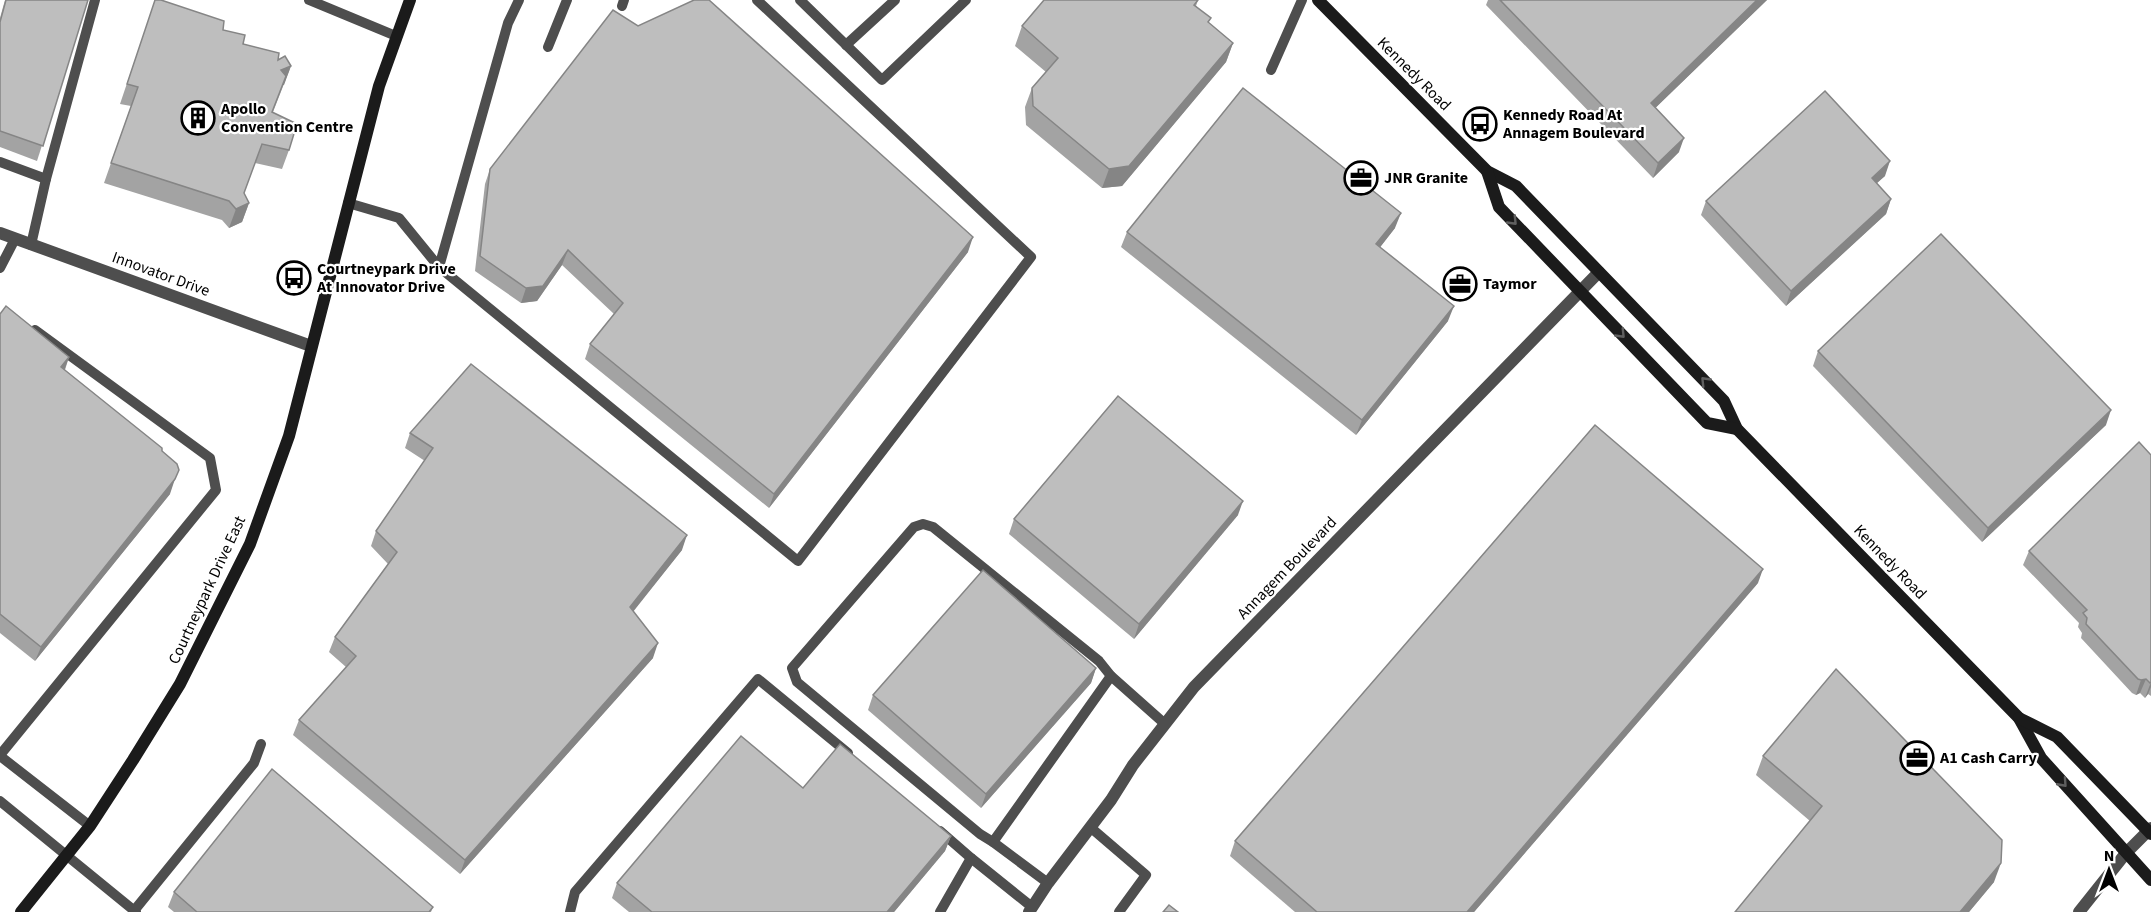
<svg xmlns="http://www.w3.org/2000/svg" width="2151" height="912" viewBox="0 0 2151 912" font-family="'Source Sans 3',sans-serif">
  <rect width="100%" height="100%" fill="#fff"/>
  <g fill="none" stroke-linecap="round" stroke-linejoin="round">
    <!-- lane -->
    <g stroke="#4e4e4e" stroke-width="10">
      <path d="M309 0 396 36"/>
      <path d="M800 0 882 80 966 0"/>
      <path d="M622 6 624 0"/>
      <path d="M846 45 895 0"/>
      <path d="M548 47 567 0"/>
      <path d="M1271 70 1302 0"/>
      <path d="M0 162 46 179"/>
      <path d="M348 203 399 218 439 267 798 561 1031 257 757 0"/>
      <path d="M31 245 46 179 95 0"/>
      <path d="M439 267 508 23 519 0"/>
      <path d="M0 268 15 239"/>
      <path d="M0 755 216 490 210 458 35 330"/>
      <path d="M0 756 90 826"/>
      <path d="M0 801 136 912"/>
      <path d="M1090 827 1146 875 1119 912"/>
      <path d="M940 831 971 858"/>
      <path d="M993 842 1111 676"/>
      <path d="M1048 883 993 842 980 834 797 682 792 668 914 527 923 524 933 527 1099 661 1111 676 1165 724"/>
      <path d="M133 912 254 763 261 744"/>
      <path d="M570 912 575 892 758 679 848 753"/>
      <path d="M940 912 971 858 1032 907"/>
    </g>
    <!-- street -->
    <g stroke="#4e4e4e" stroke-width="12">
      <path d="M0 233 311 346"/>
      <path d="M1029 912 1048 883 1111 800 1133 765 1194 687 1599 272"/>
      <path d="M2079 912 2126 853 2151 828"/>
    </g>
    <!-- secondary -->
    <g stroke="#1b1b1b" stroke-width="12">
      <path d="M1318 0 1487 171 1516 186 1724 401 1737 429 2019 718 2041 758 2151 880"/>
      <path d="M1487 171 1499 207 1707 423 1737 429"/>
      <path d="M2019 718 2057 737 2151 834"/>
      <path d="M21 912 90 826 133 760 180 684 250 544 289 436 379 86 410 0"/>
    </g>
  </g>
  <!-- wall -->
  <g fill="#a3a3a3">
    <path d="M5 0H88L37 161 0 147V18Z"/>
    <path d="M155 0 223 30 243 44 291 66 273 112 289 150 282 169 255 163 244 193 249 203 242 222 229 228 222 220 104 183 131 106 120 104Z"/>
    <path d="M1198 0 1196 6 1209 23 1233 43 1226 62 1122 186 1102 188 1026 125 1025 107 1032 88 1046 72 1015 46 1022 26Z"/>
    <path d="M1488 0H1767L1655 108 1679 152 1653 178 1486 5Z"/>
    <path d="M490 169 968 252 769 508 585 359 590 344 614 314 562 265 537 301 521 303 475 271 485 184Z"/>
    <path d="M1885 176 1876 183 1891 199 1886 214 1786 306 1701 215 1706 201Z"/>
    <path d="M1395 228 1380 247 1448 321 1356 435 1121 247 1127 232Z"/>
    <path d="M0 314 69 357 65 370 162 451 170 494 35 661 0 633Z"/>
    <path d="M1818 351 2106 425 1982 542 1813 366Z"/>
    <path d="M410 433 682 550 633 611 653 658 460 874 293 735 299 720 346 667 329 652 335 637 388 564 371 546 376 531 425 461 405 448Z"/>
    <path d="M2151 455V696L2148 694 2145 698 2140 693 2136 695 2132 693 2081 638 2082 633 2078 627 2079 623 2023 565 2029 551Z"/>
    <path d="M1238 515 1134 639 1009 534 1014 519Z"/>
    <path d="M1758 583 1474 912H1295L1230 856 1235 841Z"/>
    <path d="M1096 668 1091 683 981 808 868 710 873 695Z"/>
    <path d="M1763 756 1994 882 1969 912H1735L1810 821 1756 775Z"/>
    <path d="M803 788 951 836 945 851 894 912H629L612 898 617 883Z"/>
    <path d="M174 892 433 907 431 912H174L168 907Z"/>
  </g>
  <!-- shaded-wall -->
  <g fill="#858585">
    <path d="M1757 0H1767L1645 118 1651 103Z"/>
    <path d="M1233 43 1226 62 1122 186 1102 188 1109 169Z"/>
    <path d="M291 66 284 85H283L281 70Z"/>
    <path d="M1684 138 1679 152 1653 178 1658 163Z"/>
    <path d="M1890 161 1885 176 1866 193 1872 178Z"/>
    <path d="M1891 199 1886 214 1786 306 1791 291Z"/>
    <path d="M249 203 242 222 229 228 236 209Z"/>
    <path d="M1401 213 1395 228 1371 259 1376 244Z"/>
    <path d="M973 237 968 252 769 508 774 494Z"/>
    <path d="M568 250 562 265 537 301 521 303 526 288Z"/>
    <path d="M1454 306 1448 321 1356 435 1362 420Z"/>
    <path d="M69 357 64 371 61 367Z"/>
    <path d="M2111 410 2106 425 1982 542 1988 528Z"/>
    <path d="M175 479 170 494 35 661 41 647Z"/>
    <path d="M1243 501 1238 515 1134 639 1139 624Z"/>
    <path d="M687 535 682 550 625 622 630 607Z"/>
    <path d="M1763 569 1758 583 1474 912H1467Z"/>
    <path d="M658 643 653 658 460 874 465 860Z"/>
    <path d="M1096 668 1091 683 981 808 986 794Z"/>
    <path d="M2146 679 2140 693 2136 695 2141 680Z"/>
    <path d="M2151 682V687L2148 694 2145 698Z"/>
    <path d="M951 836 945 851 894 912H887Z"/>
    <path d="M2001 863 1994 882 1969 912H1960Z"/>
  </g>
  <!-- building -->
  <g fill="#bebebe" stroke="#858585" stroke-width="1.5">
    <path d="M6 0H88L43 146 0 131V22Z"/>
    <path d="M155 0H161L224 21 223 30 245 35 243 44 279 53 278 60 285 56 291 66 281 70 286 76 272 112 297 124 289 150 262 144 244 193 249 203 236 209 229 201 111 163 138 87 127 84Z"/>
    <path d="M694 0H709L973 237 774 494 590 344 623 303 568 250 543 286 526 288 480 256 490 169 613 10 638 26Z"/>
    <path d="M1044 0H1198L1194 5 1211 18 1208 22 1233 43 1129 166 1109 169 1033 106 1032 88 1058 58 1022 26Z"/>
    <path d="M1500 0H1757L1651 103 1684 138 1658 163Z"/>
    <path d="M1243 88 1401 213 1376 244 1454 306 1362 420 1127 232Z"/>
    <path d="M1825 91 1890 161 1872 178 1891 199 1791 291 1706 201Z"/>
    <path d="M1941 234 2111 410 1988 528 1818 351Z"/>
    <path d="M6 306 69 357 61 367 162 448V451L177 464 179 470 175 479 41 647 0 614V314Z"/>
    <path d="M471 364 687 535 630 607 658 643 465 860 299 720 356 656 335 637 397 552 376 531 433 448 410 433Z"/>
    <path d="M1118 396 1243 501 1139 624 1014 519Z"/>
    <path d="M1595 425 1763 569 1467 912H1317L1235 841Z"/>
    <path d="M2139 442 2151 455V682L2150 683 2146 679 2141 680 2138 679 2086 624 2087 618 2083 613 2087 610 2029 551Z"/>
    <path d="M983 570 1096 668 986 794 873 695Z"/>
    <path d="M1836 669 2002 840 2001 863 1960 912H1735L1822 806 1763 756Z"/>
    <path d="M741 736 803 788 840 744 951 836 887 912H652L617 883Z"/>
    <path d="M272 769 433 907 429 912H197L174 892Z"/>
    <path d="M1169 905 1178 912H1163Z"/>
  </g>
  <!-- one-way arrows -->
  <defs><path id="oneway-chevron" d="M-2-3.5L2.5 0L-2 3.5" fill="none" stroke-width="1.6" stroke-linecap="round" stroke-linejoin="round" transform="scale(1.5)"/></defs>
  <g stroke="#5f5f5f">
    <use href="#oneway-chevron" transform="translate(1513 221) rotate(46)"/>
    <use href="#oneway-chevron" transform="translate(1621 334) rotate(46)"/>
    <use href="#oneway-chevron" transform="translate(1705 381) rotate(-134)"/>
    <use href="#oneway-chevron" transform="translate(2063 783) rotate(48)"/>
  </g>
  <!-- icons -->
  <defs>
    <g id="building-ring" transform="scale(1.725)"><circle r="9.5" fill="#fff" stroke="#000" stroke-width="1.5"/><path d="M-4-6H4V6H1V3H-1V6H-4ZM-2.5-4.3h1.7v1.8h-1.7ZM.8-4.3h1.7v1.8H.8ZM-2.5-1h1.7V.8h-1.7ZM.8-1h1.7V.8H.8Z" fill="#000"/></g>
    <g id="bus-ring" transform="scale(1.725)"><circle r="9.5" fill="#fff" stroke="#000" stroke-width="1.5"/><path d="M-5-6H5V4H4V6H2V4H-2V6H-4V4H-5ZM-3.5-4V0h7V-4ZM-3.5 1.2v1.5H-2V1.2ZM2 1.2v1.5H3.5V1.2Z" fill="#000"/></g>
    <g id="office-ring" transform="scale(1.725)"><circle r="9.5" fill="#fff" stroke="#000" stroke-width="1.5"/><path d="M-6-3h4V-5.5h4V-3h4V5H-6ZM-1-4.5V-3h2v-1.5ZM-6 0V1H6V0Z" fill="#000"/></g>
  </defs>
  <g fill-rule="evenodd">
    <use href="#building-ring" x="198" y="118"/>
    <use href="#bus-ring" x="1480" y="124"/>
    <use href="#office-ring" x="1361" y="178"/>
    <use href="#bus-ring" x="294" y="278"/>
    <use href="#office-ring" x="1460" y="284"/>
    <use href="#office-ring" x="1917" y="758"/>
  </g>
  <g text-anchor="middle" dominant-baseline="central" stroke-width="4.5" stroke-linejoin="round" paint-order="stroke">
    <!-- street labels -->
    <g font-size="16" fill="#000" stroke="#fff">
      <text transform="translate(1414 74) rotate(45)">Kennedy Road</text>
      <text transform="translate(161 274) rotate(20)">Innovator Drive</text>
      <text transform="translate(1890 562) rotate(46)">Kennedy Road</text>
      <text transform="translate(1287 568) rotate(-46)">Annagem Boulevard</text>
      <text transform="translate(207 590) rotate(-65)">Courtneypark Drive East</text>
    </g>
    <!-- poi labels -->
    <g font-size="16" font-weight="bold" fill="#000" stroke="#fff" text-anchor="start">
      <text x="221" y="109">Apollo<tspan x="221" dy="18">Convention Centre</tspan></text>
      <text x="1503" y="115">Kennedy Road At<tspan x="1503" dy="18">Annagem Boulevard</tspan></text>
      <text x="1384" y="178">JNR Granite</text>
      <text x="317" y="269">Courtneypark Drive<tspan x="317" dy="18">At Innovator Drive</tspan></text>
      <text x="1483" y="284">Taymor</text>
      <text x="1940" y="758">A1 Cash Carry</text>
    </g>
  </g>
  <!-- north arrow -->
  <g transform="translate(2109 870)" stroke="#ffffff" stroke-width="4.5" paint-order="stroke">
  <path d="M0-4.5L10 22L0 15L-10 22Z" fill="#000000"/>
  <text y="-9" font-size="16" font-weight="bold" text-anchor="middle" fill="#000000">N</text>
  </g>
</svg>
